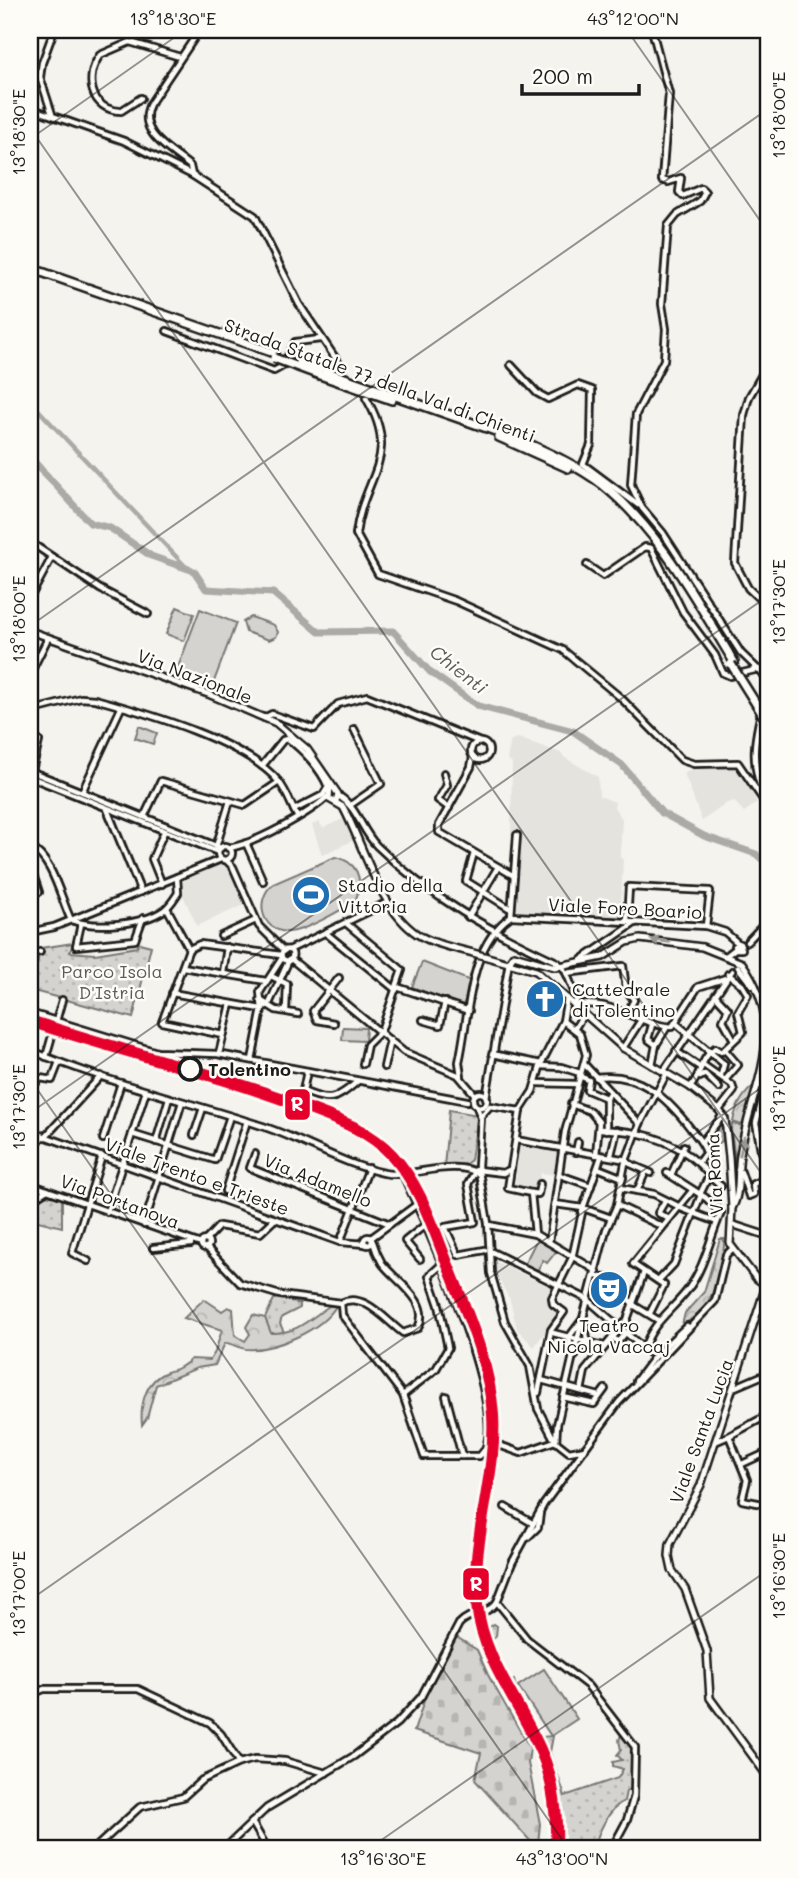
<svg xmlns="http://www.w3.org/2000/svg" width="798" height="1878" viewBox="0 0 798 1878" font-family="Mali,sans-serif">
  <defs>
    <pattern id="green-dots" width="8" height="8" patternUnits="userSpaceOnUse" patternTransform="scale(1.75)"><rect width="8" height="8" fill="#d4d3cf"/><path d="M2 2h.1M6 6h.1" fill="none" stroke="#b5b5b1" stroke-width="1.8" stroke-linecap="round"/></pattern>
    <pattern id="forest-crowns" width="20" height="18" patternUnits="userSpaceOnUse" patternTransform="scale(1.75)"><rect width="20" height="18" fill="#d4d3cf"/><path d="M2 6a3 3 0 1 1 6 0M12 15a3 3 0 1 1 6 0" fill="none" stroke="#b5b5b1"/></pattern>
    <pattern id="cemetery-stones" width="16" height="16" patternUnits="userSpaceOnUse" patternTransform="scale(1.75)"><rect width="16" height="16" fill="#d4d3cf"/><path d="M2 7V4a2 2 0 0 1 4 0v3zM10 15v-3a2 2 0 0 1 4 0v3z" fill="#b5b5b1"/></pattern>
  </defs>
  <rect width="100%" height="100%" fill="#f4f3ee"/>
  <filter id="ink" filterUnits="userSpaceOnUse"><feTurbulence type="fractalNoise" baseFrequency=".0143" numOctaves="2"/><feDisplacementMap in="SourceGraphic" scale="14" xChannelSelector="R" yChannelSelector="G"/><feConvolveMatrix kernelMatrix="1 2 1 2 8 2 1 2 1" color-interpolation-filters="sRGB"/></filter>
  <g filter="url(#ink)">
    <!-- built -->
    <g fill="#e4e3de">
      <path d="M518 738 561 753 565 758 598 777 599 796 615 802 614 807 622 819 620 858 623 859 620 920 512 912 515 836H511L512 763 507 759 511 740Z"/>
      <path d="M730 763 739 767 757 803 744 812 734 801 727 803 702 821 684 773 694 767Z"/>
      <path d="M345 818 354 840 322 855 312 825 319 822 323 828Z"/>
      <path d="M219 863 232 871 246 904 197 926 182 893 183 881Z"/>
      <path d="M520 1144 562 1152 557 1175 541 1173 536 1192 515 1186Z"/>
      <path d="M494 1261 552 1288 547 1299 548 1306 558 1314 534 1347 517 1329 510 1300 495 1272Z"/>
    </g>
    <!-- green -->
    <g fill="url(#green-dots)" stroke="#787876" stroke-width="2">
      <path d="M73 943 70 952 95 954 137 947 139 943 151 946 133 1018 30 990 41 948Z"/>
      <path d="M449 1110 478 1115 471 1160 463 1166 444 1167Z"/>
      <path d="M45 1195 62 1198V1227L30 1219V1202Z"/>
      <path d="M281 1298 300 1304V1308L282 1317 280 1324 284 1332 271 1334 265 1318 274 1299Z"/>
      <path d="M480 1618 485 1619 488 1628 494 1624 497 1626 496 1636 490 1643 509 1680H514L518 1696 541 1737 553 1736 550 1752 565 1796 618 1778 623 1769 613 1766V1762L622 1760 617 1755 621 1750 619 1740 622 1732C637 1748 636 1769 631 1789L626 1791 624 1801C609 1808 598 1833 594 1848H559C561 1819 558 1786 546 1758 526 1710 488 1670 480 1618Z"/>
    </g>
    <!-- forest -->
    <g fill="url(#forest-crowns)" stroke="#787876" stroke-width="2">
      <path d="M758 1082 749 1106 736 1169 731 1129 732 1124 744 1126 733 1122C736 1103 746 1091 758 1082Z"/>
      <path d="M720 1239H724V1246C718 1280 715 1307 682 1325L685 1313 704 1292Z"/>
      <path d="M204 1299 222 1311 228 1307 233 1309 235 1335 245 1341 250 1334 246 1327 253 1315 265 1318 271 1333C296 1334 310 1319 329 1306H336C322 1330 274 1351 246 1349 239 1348 232 1343 225 1343L215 1365 197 1368 156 1385 147 1418 142 1425C140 1405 145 1380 167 1372 176 1369 184 1367 191 1359L210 1360 215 1352 222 1330 184 1318Z"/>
    </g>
    <!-- cemetery -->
    <path fill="url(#cemetery-stones)" stroke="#787876" stroke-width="2" d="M455 1636 477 1650 488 1675 530 1748 528 1763 540 1824 538 1844H533L475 1780 481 1753 414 1731 428 1689Z"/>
    <!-- pitch -->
    <g fill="#d4d3cf" stroke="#787876" stroke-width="2">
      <path d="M177 607 194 614 184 641 166 634Z"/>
      <path d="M200 609 236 623 213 684 177 670Z"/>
      <path d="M251 617 274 625 278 632 276 637 269 640 246 632 243 622Z"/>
      <path d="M139 726 157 733 153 744 135 738Z"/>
      <path d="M335 857C357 861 364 879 356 899 345 909 301 933 287 932 260 930 255 899 273 884Z"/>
      <path d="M422 962 471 981 463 1006 412 987Z"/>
      <path d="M343 1027 366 1028 365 1041 342 1040Z"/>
      <path d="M538 1237 558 1249 547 1263 543 1260 537 1271 524 1265Z"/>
      <path d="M544 1669 577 1719 551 1736 518 1686Z"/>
    </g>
    <!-- water -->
    <path fill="#abaaa6" stroke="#72716f" stroke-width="2" d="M722 1124 725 1139 713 1147 705 1140 715 1125Z"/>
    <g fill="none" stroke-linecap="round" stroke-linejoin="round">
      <!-- canal -->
      <path stroke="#abaaa6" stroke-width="4.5" d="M30 401 185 566 194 571"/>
      <!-- river -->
      <path stroke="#abaaa6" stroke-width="7" d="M30 457 90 523 110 528 151 556 194 571 206 589 273 593 319 632 393 631 430 672 478 706 573 731 622 765 662 813 704 836 756 854 768 865"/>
      <!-- minor-tunnel -->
      <path stroke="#c9c8c4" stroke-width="4.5" stroke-dasharray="4.5 2" stroke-linecap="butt" d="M340 365 350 378"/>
      <!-- minor casing -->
      <g stroke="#1c1c1c" stroke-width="10">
        <g id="minor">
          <path d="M652 30 669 94 662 180 668 182 681 178 679 192 683 196 701 188 705 192 700 201 677 215 668 226 662 304 666 329 664 360 636 414 631 485 642 508 663 533 741 653 768 679"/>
          <path d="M141 98 121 111C90 110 84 77 100 55L130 42 180 57"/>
          <path d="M30 108 124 141 192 175 255 216 299 304 340 365"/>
          <path d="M52 114 40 77 42 63 54 30"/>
          <path d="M192 175 190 166C171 150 136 133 150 104L199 31"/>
          <path d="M167 331 274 371 283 366 295 342 321 339"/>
          <path d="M768 364 749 397 744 415 735 563 748 588 768 607"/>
          <path d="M511 365 537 393 548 399 578 385 592 390 591 445 583 464 638 505"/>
          <path d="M366 398C402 458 363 476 356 534L378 574 456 601 563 650 621 698 682 760 694 764 738 763 768 807"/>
          <path d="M30 542 100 589 148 614"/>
          <path d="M587 565 603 576 645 547 651 548 683 612 715 655 723 673 730 676 759 669"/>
          <path d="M30 598 52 557"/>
          <path d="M30 674 48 638"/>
          <path d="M768 683C758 728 744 760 768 803"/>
          <path d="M30 711 81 698 95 699C146 713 247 742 279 782 287 792 291 805 297 816"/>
          <path d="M264 718 272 714 314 729 338 704 367 696 480 742"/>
          <path d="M30 734 39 741 32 771"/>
          <circle cx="480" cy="751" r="9"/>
          <path d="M473 757 471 767 439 825V832L514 876"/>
          <path d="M262 766 283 740 288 739C303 750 321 769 328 787L323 795 294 810"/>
          <path d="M30 771 221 848"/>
          <path d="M444 773 447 785 438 800 449 808"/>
          <path d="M30 777 218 852"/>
          <path d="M82 792 121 708"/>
          <path d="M339 796C358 808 361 830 377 846 430 898 491 931 557 962L564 969"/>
          <path d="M352 804 381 784 354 729"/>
          <path d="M107 809 141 892"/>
          <path d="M144 817 161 781 245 805 279 782"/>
          <path d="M246 843 263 881"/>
          <circle cx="225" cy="853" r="7"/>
          <path d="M30 847C53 859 60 897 71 920 95 929 142 925 164 910 170 906 174 899 178 893L177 877"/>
          <path d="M216 847 230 801"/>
          <path d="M228 848C253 845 311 813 329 795"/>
          <path d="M474 853 466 881 509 908"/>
          <path d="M226 860 233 867 259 926 284 951"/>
          <path d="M30 867 34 878 30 895"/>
          <path d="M162 884 152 859 164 832"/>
          <path d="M30 897 39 892 35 880"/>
          <path d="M167 908 189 949"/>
          <path d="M511 916 706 926 725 932 739 944"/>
          <path d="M511 916 517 835"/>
          <path d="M468 917 498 867"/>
          <path d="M627 922 629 887 710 891 706 926"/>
          <path d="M81 924 76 946 135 940 143 918"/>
          <path d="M347 924 402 970 381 1031 367 1045 363 1064"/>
          <path d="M30 932 54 927 221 859"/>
          <path d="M327 934 396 990"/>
          <path d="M221 936 256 920"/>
          <path d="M747 942 768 920"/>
          <path d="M189 949 162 1022 223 1035"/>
          <path d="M189 949 200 944 281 955"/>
          <circle cx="287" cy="955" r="5.5"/>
          <path d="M289 950 388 902"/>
          <path d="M30 953 40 952"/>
          <path d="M726 956 735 949H742L740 944 735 946"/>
          <path d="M291 959 404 1052 458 1075 475 1095"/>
          <path d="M581 960 635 923"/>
          <path d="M183 967 266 981"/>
          <path d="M566 972 577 999 574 1006C610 997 638 1025 672 1027L698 987 726 978"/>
          <path d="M223 973 227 947"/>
          <path d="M566 973 623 966 626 989 634 1000 627 1013"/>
          <path d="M271 976 287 984 286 1011"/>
          <path d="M397 987 469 1011"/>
          <path d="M172 993 261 1009"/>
          <path d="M716 996 728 1009 723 1020 734 1040"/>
          <path d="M260 1000 276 1010 298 1014"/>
          <path d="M262 1009 269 1004 289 960"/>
          <path d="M30 1013 157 1052 218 1054 467 1101"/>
          <path d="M423 1020 440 1025 445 1002"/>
          <path d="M334 1023 317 1020 313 1011 339 978"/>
          <path d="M677 1024 724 1064 721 1075"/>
          <path d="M652 1025 648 1039 656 1045"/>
          <path d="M575 1028 583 1015"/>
          <path d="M623 1048 641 1020"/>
          <path d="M30 1050C104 1082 183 1100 259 1125 301 1138 341 1164 384 1173 407 1179 455 1158 479 1174"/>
          <path d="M725 1050 738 1065 726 1079"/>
          <path d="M676 1051 701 1068"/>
          <path d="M219 1054 231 1004"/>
          <path d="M492 1054 541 1064"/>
          <path d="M46 1057 62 1000"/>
          <path d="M252 1060 262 1009 260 992 282 958"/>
          <path d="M702 1064 732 1085 734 1091 719 1110"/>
          <path d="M585 1065 640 1124"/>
          <path d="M652 1065 656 1045 667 1027"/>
          <path d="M540 1066 561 1067 580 1073"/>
          <path d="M384 1067 390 1040"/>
          <path d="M307 1071 303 1091C329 1103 336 1100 358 1081"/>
          <path d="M663 1072 732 971"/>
          <path d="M461 1076 459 1062C470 1014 467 947 511 916"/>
          <path d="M579 1076 589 1080 587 1090 606 1098"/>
          <path d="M596 1077C640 1071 667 1098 691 1129 697 1137 703 1143 706 1152L698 1163"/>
          <path d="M700 1077 705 1074 719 1088"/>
          <path d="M536 1083 577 1084"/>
          <path d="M760 1085 765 1090 756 1123 768 1188"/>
          <path d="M690 1087C702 1075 700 1058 715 1048L721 1052 724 1050 743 1032 738 1012 748 995 742 985 728 974"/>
          <path d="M30 1090 40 1078 52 1080 59 1062"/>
          <circle cx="480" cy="1100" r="7"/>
          <path d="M486 1098 509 962"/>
          <path d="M571 1104 590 1111 599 1122 596 1155"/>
          <path d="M477 1107 481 1118 478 1166 488 1223 491 1273 505 1322 530 1366 538 1409 555 1441 569 1452 585 1449"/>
          <path d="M520 1111 508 1188 531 1193 535 1234"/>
          <path d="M520 1111 533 1091 541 1064 563 1021 567 998"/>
          <path d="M481 1116 490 1106 520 1111"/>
          <path d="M601 1129C636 1131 670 1137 698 1163 707 1171 710 1179 721 1186"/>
          <path d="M606 1130V1098L610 1092"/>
          <path d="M30 1131 340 1242 366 1244"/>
          <path d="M132 1134 215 1160 230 1116"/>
          <path d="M194 1135 203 1108"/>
          <path d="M45 1137 101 1076"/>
          <path d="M103 1139 121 1083"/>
          <path d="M516 1140 627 1160"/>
          <path d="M156 1142 169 1098"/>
          <path d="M702 1142 723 1115"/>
          <path d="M30 1151 43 1136"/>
          <path d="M576 1152 578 1142"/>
          <path d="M255 1154 250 1168 390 1224"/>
          <path d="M611 1155 617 1130"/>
          <path d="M626 1162 651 1173"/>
          <path d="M598 1168 623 1178"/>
          <path d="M476 1170 468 1184 475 1222 445 1227 458 1255 485 1250"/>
          <path d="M478 1170 503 1173 511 1169"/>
          <path d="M738 1170 741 1172 749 1196 754 1194 753 1184 764 1179"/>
          <path d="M560 1175 591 1186"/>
          <path d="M671 1175 684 1146"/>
          <path d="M30 1184 201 1244"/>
          <path d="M621 1188 654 1194 678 1206"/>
          <path d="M225 1191 247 1121"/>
          <path d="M637 1191 646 1171"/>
          <path d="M531 1193 538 1194 540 1184"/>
          <path d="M700 1194 708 1178"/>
          <path d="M30 1201 47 1190"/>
          <path d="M665 1201 658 1213 669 1219"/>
          <path d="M555 1204 583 1208 611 1218"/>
          <path d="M617 1205 661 1226"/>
          <path d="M678 1207 717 1222"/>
          <path d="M107 1212 146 1091"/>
          <path d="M144 1225 182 1102"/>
          <path d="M489 1225 535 1234 597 1271"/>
          <path d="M734 1225 768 1236"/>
          <circle cx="368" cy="1241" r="4"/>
          <path d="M371 1238 416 1205"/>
          <path d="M206 1240 219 1226 260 1233 275 1219"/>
          <circle cx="205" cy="1244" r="4"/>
          <path d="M340 1242 369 1168"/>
          <path d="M373 1242C375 1249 378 1256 382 1263 395 1281 432 1301 418 1328L403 1333C386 1321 364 1291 341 1303L342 1315 403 1395 424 1456H479C519 1429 421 1212 402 1173"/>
          <path d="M549 1242 565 1132 586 1055 580 1034 563 1021"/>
          <path d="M206 1247 240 1283 280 1295 341 1303"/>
          <path d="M153 1248 191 1244"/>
          <path d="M490 1251 587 1299 649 1353"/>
          <path d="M420 1259 405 1241 425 1225"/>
          <path d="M88 1261 72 1253 102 1156"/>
          <path d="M596 1276 609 1279 635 1306 658 1320"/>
          <path d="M659 1280 674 1264 701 1195"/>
          <path d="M650 1313 664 1285 633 1264 692 1191"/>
          <path d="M553 1333 604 1346"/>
          <path d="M612 1337 618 1342 626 1332"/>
          <path d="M644 1349C652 1322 673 1310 689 1288 705 1266 710 1238 721 1213L706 1198 667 1173"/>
          <path d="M572 1356 569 1337 582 1320"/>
          <path d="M575 1356 587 1341 585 1321"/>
          <path d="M541 1380 599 1396"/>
          <path d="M636 1381 654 1357 687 1326"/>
          <path d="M733 1388 768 1373"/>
          <path d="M581 1391 585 1371 627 1320 644 1272"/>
          <path d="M538 1393 551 1330 564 1312 553 1304 552 1298 572 1258 583 1208 601 1157"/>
          <path d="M403 1395 436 1369 448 1348 439 1305 429 1276 440 1266"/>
          <path d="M446 1396 462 1456"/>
          <path d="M563 1397 594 1404 605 1389"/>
          <path d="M729 1436 768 1415"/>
          <path d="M556 1442 557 1425 572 1360 606 1230 617 1205 625 1163 640 1124 666 1075"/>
          <path d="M715 1442 729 1436 747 1480 742 1500 768 1505"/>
          <path d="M499 1445 521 1453 555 1441"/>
          <path d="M742 1464 768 1452"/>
          <path d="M505 1507 532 1523"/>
          <path d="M527 1538 538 1527 540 1513"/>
          <path d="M497 1602 527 1639 588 1686 635 1747 634 1796 627 1820 612 1848"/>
          <path d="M30 1695 44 1689H138L210 1723 221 1734 239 1763"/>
          <path d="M252 1822 267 1848"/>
          <path d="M95 1848 140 1807 183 1797 202 1780 239 1763 255 1759 285 1761 326 1773"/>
          <path d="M225 1848 267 1808 354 1756 397 1723 421 1697 459 1624C472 1610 487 1616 497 1602L512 1563 544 1504 619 1402 715 1301 726 1255 732 1249"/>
        </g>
      </g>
      <!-- major casing -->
      <g stroke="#1c1c1c" stroke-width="10">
        <g id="major">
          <path d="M30 631 208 694 276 723 307 749 338 794 336 801"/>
          <path d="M330 784 329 799 343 807C363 844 380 910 417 934 433 944 455 948 473 953"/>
          <path d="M484 956 536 971 623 1048 690 1087 719 1110 725 1119 729 1157 732 1208 730 1244 756 1278 768 1287"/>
          <path d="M509 962 514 955 555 967 603 957 627 942 640 939 702 947 742 963C791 1032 751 1085 740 1155 737 1171 741 1194 732 1208"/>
          <path d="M738 967 752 985"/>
          <path d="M764 1292 701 1485 670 1544 669 1556 672 1570 685 1589 707 1651 710 1698 768 1777"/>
        </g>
      </g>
      <!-- highway casing -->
      <g stroke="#1c1c1c" stroke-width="12">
        <g id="highway">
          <path d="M30 268 274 353"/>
          <path d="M319 369 518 439C547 452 577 465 603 485 660 531 696 600 734 662"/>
          <path d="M320 375 392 400"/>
          <path d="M499 437 568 468"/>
        </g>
      </g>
      <!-- minor -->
      <use href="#minor" stroke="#fdfcf7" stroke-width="4.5"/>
      <!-- major -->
      <use href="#major" stroke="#fdfcf7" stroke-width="5"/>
      <!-- highway -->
      <use href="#highway" stroke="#fdfcf7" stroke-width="7"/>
      <!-- major-bridge casing -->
      <g stroke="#1c1c1c" stroke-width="10" stroke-linecap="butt">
        <path id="major-bridge" d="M473 953 484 956"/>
      </g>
      <!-- highway-bridge casing -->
      <g stroke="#1c1c1c" stroke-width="12" stroke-linecap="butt">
        <g id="highway-bridge">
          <path d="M274 358 320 375"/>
          <path d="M300 362 319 369"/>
          <path d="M731 664 768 723"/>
        </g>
      </g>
      <!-- major-bridge -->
      <use href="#major-bridge" stroke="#fdfcf7" stroke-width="5"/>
      <!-- highway-bridge -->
      <use href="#highway-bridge" stroke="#fdfcf7" stroke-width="7"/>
      <!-- rail-1 casing -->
      <g stroke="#fdfcf7" stroke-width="18">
        <path id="rail-1" d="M30 1021C121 1051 214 1073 304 1107 335 1119 368 1129 392 1155 423 1188 435 1235 452 1275 470 1320 490 1367 493 1415 497 1479 470 1541 477 1605 483 1661 521 1704 542 1754 555 1784 557 1816 556 1848"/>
      </g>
      <!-- rail-1 -->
      <use href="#rail-1" stroke="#e4002b" stroke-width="12"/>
    </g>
    <!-- one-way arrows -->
    <defs><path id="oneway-solid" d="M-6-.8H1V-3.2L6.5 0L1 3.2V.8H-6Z" transform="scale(1.75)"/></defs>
    <g fill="#989794">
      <use href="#oneway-solid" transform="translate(660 941) rotate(-172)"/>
      <use href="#oneway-solid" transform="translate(742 1146) rotate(-77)"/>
    </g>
  </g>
  <!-- ticks -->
  <path fill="none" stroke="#1c1c1c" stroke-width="2" stroke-opacity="0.45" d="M627 30 768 232M30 128 768 1183M30 139 185 30M30 626 768 109M30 1079 568 1848M30 1113 768 596M30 1600 768 1083M370 1848 768 1570"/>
  <!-- icons -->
  <defs>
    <g id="stadium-disc" transform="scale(2.0125)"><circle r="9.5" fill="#1f6fb2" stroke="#fdfcf7"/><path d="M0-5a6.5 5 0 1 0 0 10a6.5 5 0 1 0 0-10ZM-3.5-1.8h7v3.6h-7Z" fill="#fff"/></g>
    <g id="church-disc" transform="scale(2.0125)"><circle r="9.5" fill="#1f6fb2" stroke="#fdfcf7"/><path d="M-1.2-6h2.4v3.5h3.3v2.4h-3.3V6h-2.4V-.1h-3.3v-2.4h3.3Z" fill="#fff"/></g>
    <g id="theatre-disc" transform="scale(2.0125)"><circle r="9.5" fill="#1f6fb2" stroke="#fdfcf7"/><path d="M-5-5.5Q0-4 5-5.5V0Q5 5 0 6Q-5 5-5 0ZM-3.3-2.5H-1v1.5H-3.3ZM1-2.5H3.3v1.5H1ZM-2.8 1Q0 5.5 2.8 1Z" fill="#fff"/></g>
  </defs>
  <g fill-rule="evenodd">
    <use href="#stadium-disc" x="311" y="895"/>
    <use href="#church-disc" x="545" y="999"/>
    <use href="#theatre-disc" x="609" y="1290"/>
  </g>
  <!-- markers -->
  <circle fill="#fdfcf7" stroke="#1c1c1c" stroke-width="3.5" cx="190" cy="1069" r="11"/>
  <g text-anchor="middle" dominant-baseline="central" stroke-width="5" stroke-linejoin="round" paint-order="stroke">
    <!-- street labels -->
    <g font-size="18" fill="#1c1c1c" stroke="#fdfcf7">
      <text transform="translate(380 380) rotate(20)">Strada Statale 77 della Val di Chienti</text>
      <text transform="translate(195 676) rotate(21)">Via Nazionale</text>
      <text transform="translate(625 908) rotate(3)">Viale Foro Boario</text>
      <text transform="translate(714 1174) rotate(-93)">Via Roma</text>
      <text transform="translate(197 1176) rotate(20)">Viale Trento e Trieste</text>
      <text transform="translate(318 1180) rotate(22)">Via Adamello</text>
      <text transform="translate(120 1201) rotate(20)">Via Portanova</text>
      <text transform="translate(701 1431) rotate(-70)">Viale Santa Lucia</text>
    </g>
    <!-- poi labels -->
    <g font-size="18" fill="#1c1c1c" stroke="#fdfcf7" text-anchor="start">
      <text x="338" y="885">Stadio della<tspan x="338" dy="21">Vittoria</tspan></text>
      <text x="572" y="989">Cattedrale<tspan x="572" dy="21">di Tolentino</tspan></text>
      <text x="609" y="1325" text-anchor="middle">Teatro<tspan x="609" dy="21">Nicola Vaccaj</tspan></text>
    </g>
    <!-- park labels -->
    <g font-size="18" fill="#5c5c5b" stroke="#fdfcf7">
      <text x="112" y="971">Parco Isola<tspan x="112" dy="21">D'Istria</tspan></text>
    </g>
    <!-- stop labels -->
    <g font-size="18" font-weight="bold" fill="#1c1c1c" stroke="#fdfcf7" text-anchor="start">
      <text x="208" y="1069">Tolentino</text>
    </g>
    <!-- water labels -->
    <g font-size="19" font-style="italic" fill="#5c5c5a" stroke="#fdfcf7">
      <text transform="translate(459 669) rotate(38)">Chienti</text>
    </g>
  </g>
  <g stroke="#fdfcf7" stroke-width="2.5">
    <rect x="284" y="1088" width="27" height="33" rx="7" fill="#e4002b"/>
    <rect x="462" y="1567" width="28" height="34" rx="7" fill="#e4002b"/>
  </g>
  <g font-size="19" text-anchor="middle" font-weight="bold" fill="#fff">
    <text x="297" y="1111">R</text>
    <text x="476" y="1591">R</text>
  </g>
  <!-- margin -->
  <rect width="798" height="1878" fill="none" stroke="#fdfcf7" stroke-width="77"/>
  <!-- scale -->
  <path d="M522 84v10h117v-10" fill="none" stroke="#1c1c1c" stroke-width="3.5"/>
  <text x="532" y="84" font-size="21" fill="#1c1c1c" stroke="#fdfcf7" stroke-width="5" paint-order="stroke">200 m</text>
  <rect x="38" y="38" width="722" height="1802" fill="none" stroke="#1c1c1c" stroke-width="2.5"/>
  <g font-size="18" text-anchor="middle" fill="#1c1c1c">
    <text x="173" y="25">13°18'30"E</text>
    <text x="633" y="25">43°12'00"N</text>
    <text transform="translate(779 115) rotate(-90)" y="6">13°18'00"E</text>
    <text transform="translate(19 132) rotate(-90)" y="6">13°18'30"E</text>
    <text transform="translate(779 602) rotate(-90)" y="6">13°17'30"E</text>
    <text transform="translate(19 619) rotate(-90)" y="6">13°18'00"E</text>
    <text transform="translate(779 1089) rotate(-90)" y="6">13°17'00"E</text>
    <text transform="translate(19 1107) rotate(-90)" y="6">13°17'30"E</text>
    <text transform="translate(779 1576) rotate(-90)" y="6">13°16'30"E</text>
    <text transform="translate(19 1594) rotate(-90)" y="6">13°17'00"E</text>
    <text x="383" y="1865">13°16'30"E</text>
    <text x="562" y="1865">43°13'00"N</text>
  </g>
</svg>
